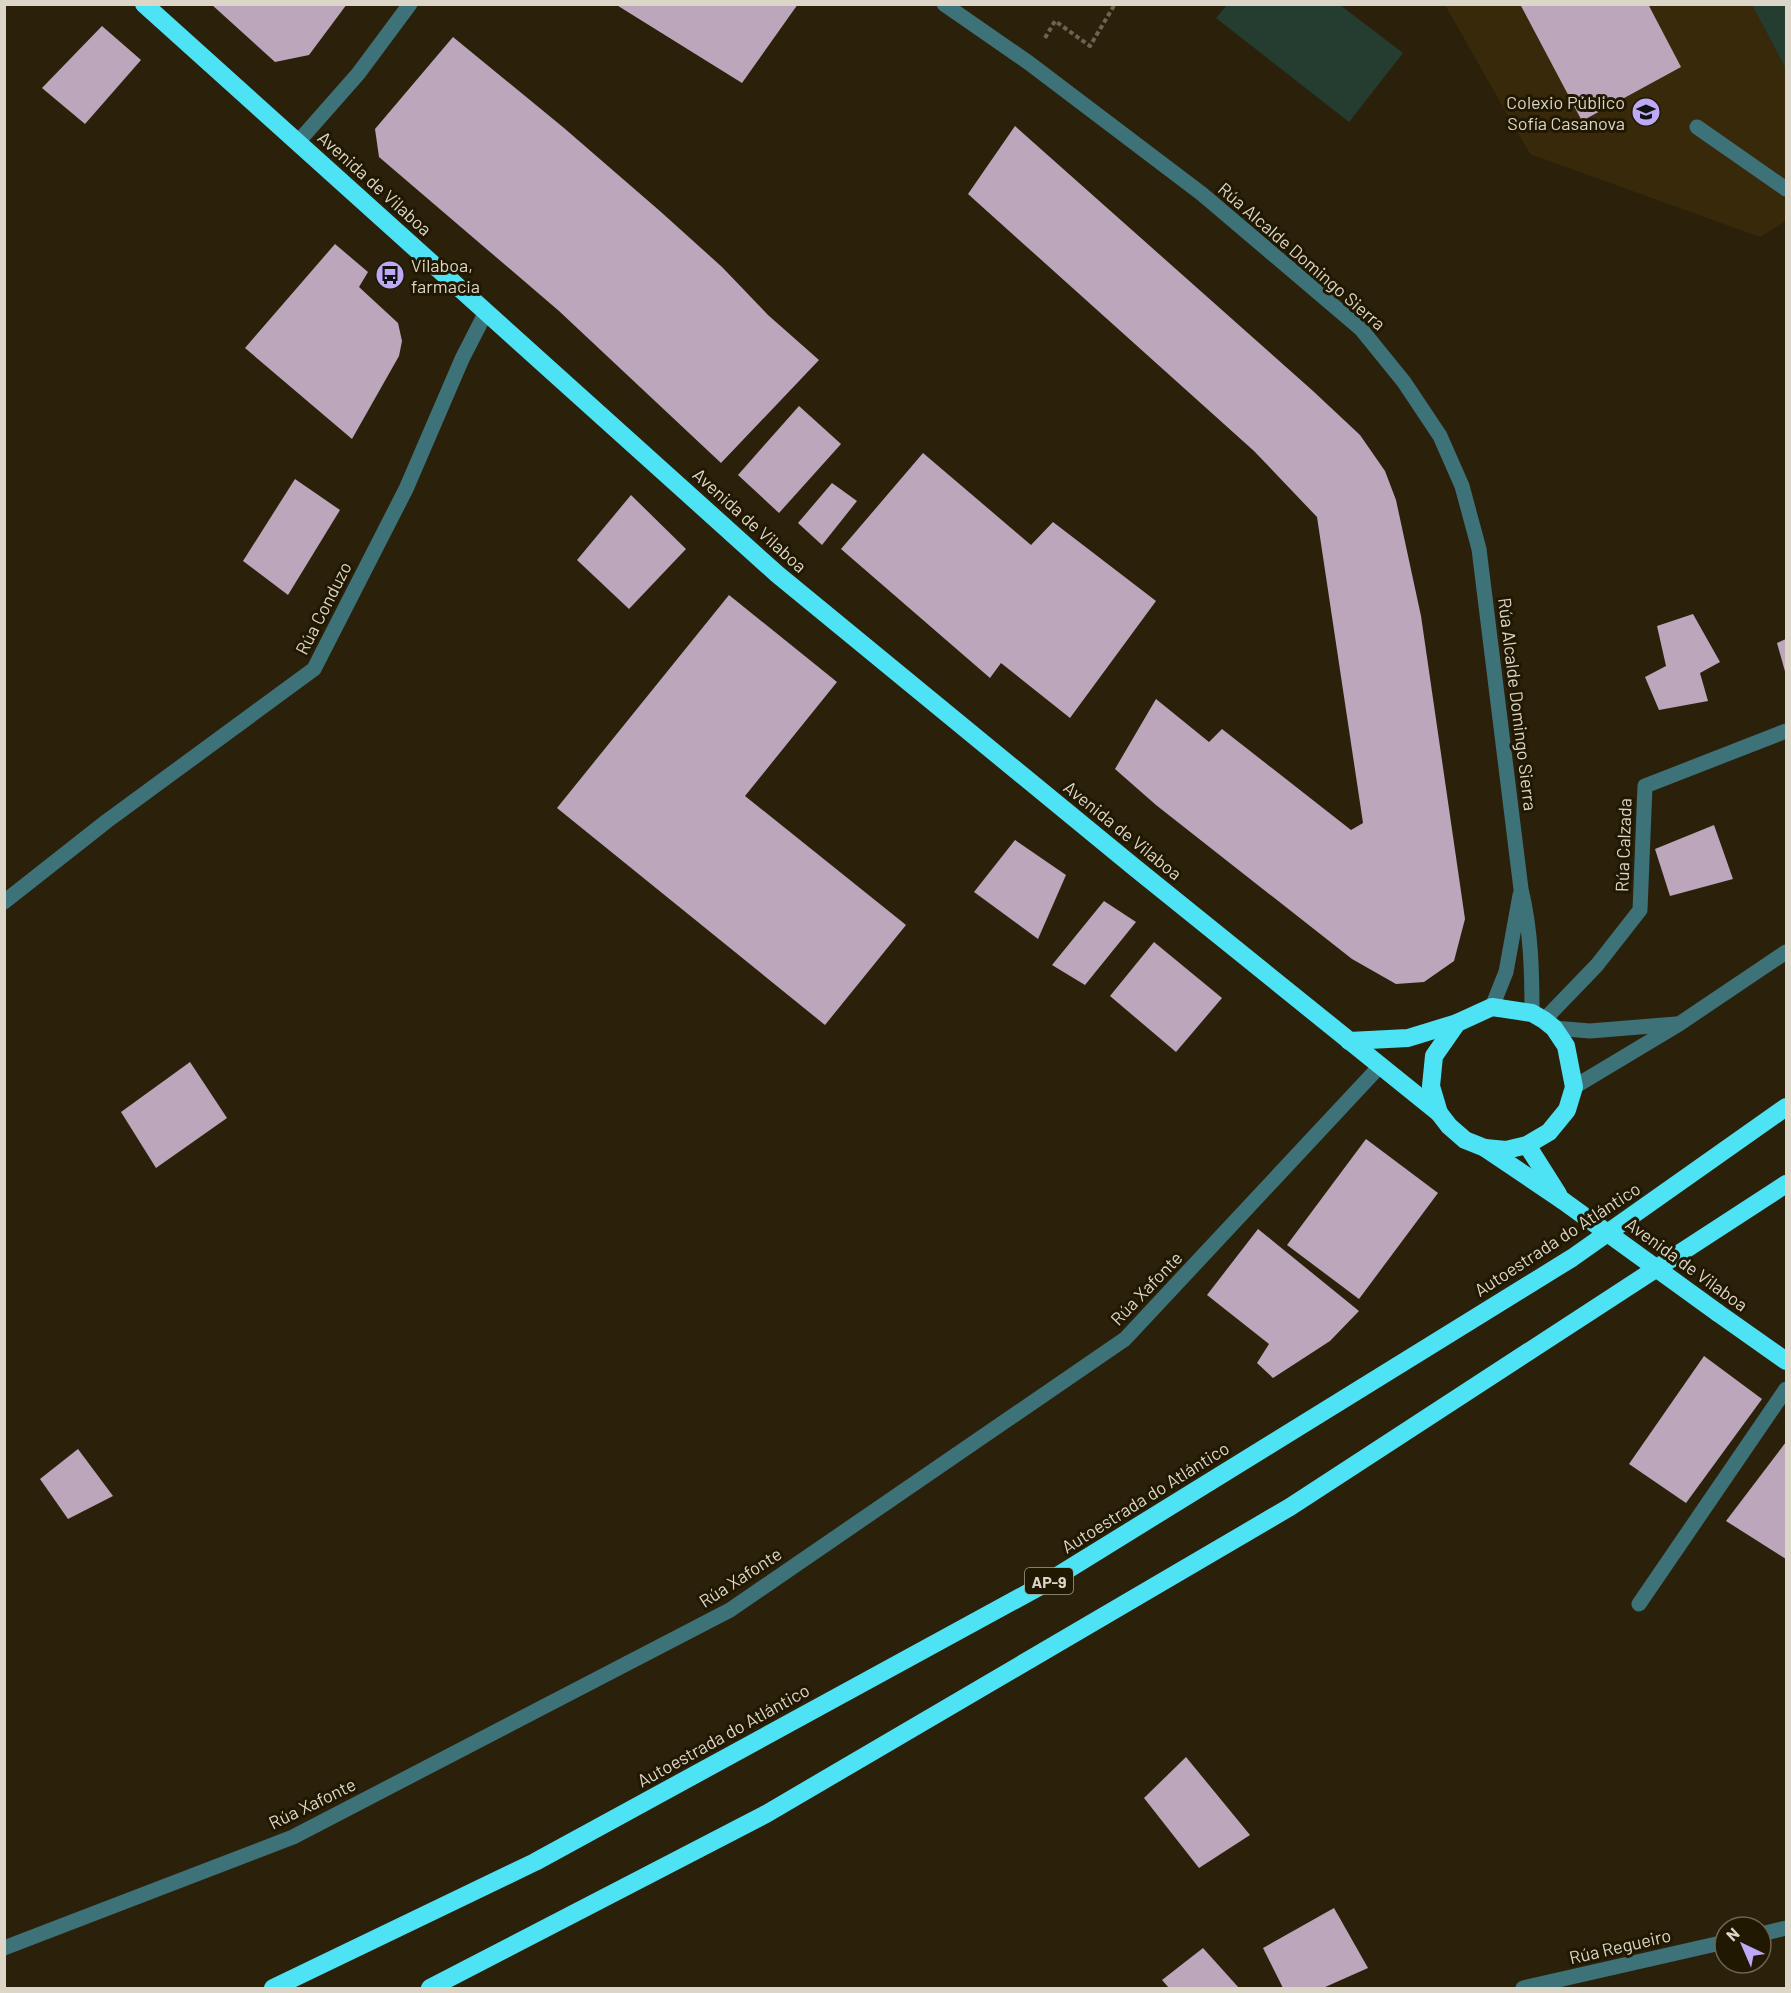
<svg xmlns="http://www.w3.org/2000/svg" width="1791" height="1993" viewBox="0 0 1791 1993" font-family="Barlow,sans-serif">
  <rect width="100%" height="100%" fill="#2b210a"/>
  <!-- built -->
  <path fill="#37290a" d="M1445 5H1752L1786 69V221L1760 237 1530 154Z"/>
  <!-- green -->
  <g fill="#243d30">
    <path d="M1227 5H1340L1403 53 1349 122 1216 18Z"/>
    <path d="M1752 5H1786V69Z"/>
  </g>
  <!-- building -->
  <g fill="#bba6bc">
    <path d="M211 4H347L309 55 275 62Z"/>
    <path d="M615 4H798L742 83Z"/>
    <path d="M1520 4H1648L1681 67 1582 121Z"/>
    <path d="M102 26 141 60 85 124 42 88Z"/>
    <path d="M453 37 564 128 661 212 722 267 768 315 819 360 721 463 559 311 379 157 375 129Z"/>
    <path d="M1015 126 1313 391 1360 435 1385 471 1396 500 1421 616 1465 919 1454 961 1424 982 1396 984 1352 959 1156 805 1115 769 1156 699 1209 742 1222 729 1351 830 1363 823 1317 517 1254 451 968 194Z"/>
    <path d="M335 244 368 272 359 287 398 323 402 341 399 356 352 439 245 348Z"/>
    <path d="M799 406 841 444 779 513 738 475Z"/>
    <path d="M923 453 1031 545 1053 522 1156 601 1070 718 1001 663 990 678 841 549Z"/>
    <path d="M295 479 340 510 288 595 243 561Z"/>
    <path d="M832 483 857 501 822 545 798 523Z"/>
    <path d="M631 495 686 549 629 609 577 560Z"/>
    <path d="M729 595 837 682 745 796 906 925 825 1025 557 808Z"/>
    <path d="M1693 614 1720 662 1700 673 1708 701 1659 710 1645 677 1666 666 1657 626Z"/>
    <path d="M1786 639V675L1777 643Z"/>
    <path d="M1714 825 1733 879 1670 896 1655 849Z"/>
    <path d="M1015 840 1066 875 1038 939 974 892Z"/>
    <path d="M1104 901 1136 922 1085 985 1052 965Z"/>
    <path d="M1154 942 1222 998 1176 1052 1110 996Z"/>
    <path d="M190 1062 227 1118 156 1168 121 1112Z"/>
    <path d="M1366 1139 1438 1193 1359 1299 1287 1245Z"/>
    <path d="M1258 1229 1359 1311 1330 1341 1273 1378 1257 1363 1269 1344 1207 1295Z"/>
    <path d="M1704 1356 1762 1399 1686 1503 1629 1464Z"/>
    <path d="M1786 1442V1559L1726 1521Z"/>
    <path d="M78 1449 113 1496 68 1519 40 1479Z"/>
    <path d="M1186 1757 1250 1835 1199 1868 1144 1798Z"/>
    <path d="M1334 1908 1368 1968 1323 1988H1283L1263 1948Z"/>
    <path d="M1203 1948 1239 1988H1169L1162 1980Z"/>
  </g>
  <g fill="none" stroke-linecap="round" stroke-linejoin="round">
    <!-- path -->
    <path stroke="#6c6450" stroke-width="4" stroke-dasharray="4.5 3" stroke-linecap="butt" d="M1045 38 1055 21 1090 46 1115 4"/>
    <!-- minor -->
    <g stroke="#3e7279" stroke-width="15">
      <path d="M944 4 1029 63 1202 194 1361 329 1404 382 1440 436 1462 486 1479 549 1521 889C1531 930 1532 971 1532 1013"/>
      <path d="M1697 127 1786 189"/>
      <path d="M298 142 358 74 410 4"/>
      <path d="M4 902 107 821 314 669 406 489 462 359 486 312"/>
      <path d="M1492 1007 1506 972 1520 895"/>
      <path d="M1544 1020 1597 965 1640 910 1645 786 1786 731"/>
      <path d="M1554 1028 1590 1031 1676 1024"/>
      <path d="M1574 1087 1679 1024 1786 952"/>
      <path d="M1639 1604 1786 1389"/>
      <path d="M1761 1934 1786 1928"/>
      <path d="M4 1948 293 1837 730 1610 1125 1339 1380 1066"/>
      <path d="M1523 1988 1725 1942"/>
    </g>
    <!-- highway -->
    <g stroke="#4de2f4" stroke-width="18">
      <path d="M144 4 777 574 1134 867 1439 1113 1449 1126 1465 1140 1485 1148 1562 1200"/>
      <path d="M1349 1041 1408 1038 1457 1023"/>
      <path d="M1439 1113 1431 1086 1434 1056 1457 1023 1492 1007 1532 1013 1544 1020 1554 1028 1566 1046 1574 1087 1567 1110 1549 1132 1527 1145 1506 1150 1485 1148"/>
      <path d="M1527 1145 1558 1194"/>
      <path d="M1718 1313 1786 1361"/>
      <path d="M273 1988 535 1862 1046 1583 1572 1258 1786 1107"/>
      <path d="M430 1988 766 1814 1290 1507 1786 1184"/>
    </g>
    <!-- highway-bridge -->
    <path stroke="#4de2f4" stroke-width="18" d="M1562 1200 1718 1313"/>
  </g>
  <!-- icons -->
  <defs>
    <g id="school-disc" transform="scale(1.5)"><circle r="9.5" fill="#bda9f5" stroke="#211802"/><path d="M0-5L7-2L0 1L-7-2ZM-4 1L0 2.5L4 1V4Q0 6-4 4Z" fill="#111"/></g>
    <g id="bus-disc" transform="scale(1.5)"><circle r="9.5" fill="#bda9f5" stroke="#211802"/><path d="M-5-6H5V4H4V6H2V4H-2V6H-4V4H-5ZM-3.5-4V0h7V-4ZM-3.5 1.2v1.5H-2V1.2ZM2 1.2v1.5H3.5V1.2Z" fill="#111"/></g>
  </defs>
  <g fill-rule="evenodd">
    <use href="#school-disc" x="1646" y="112"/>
    <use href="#bus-disc" x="390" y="275"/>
  </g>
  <g text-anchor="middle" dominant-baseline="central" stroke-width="6" stroke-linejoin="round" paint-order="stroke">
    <!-- shield labels -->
    <rect fill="#211802" stroke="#a49d8d" stroke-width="1.5" x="1025" y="1568" width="48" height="26" rx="4.5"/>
    <g font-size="16" font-weight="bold" fill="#dcd6c8">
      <text x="1049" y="1581">AP-9</text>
    </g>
    <!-- poi labels -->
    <g font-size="18" fill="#dcd6c8" stroke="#211802" text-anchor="end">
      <text x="1625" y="102">Colexio Público<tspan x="1625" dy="21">Sofía Casanova</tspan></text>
      <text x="411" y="265" text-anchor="start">Vilaboa,<tspan x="411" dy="21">farmacia</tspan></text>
    </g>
    <!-- street labels -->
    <g font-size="18" fill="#dcd6c8" stroke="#211802">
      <text transform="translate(375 183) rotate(42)">Avenida de Vilaboa</text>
      <text transform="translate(1302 256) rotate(41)">Rúa Alcalde Domingo Sierra</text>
      <text transform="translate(750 520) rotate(42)">Avenida de Vilaboa</text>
      <text transform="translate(323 608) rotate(-63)">Rúa Conduzo</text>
      <text transform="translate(1518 704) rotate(83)">Rúa Alcalde Domingo Sierra</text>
      <text transform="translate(1123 830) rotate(39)">Avenida de Vilaboa</text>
      <text transform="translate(1623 845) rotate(-88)">Rúa Calzada</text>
      <text transform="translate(1557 1239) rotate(-33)">Autoestrada do Atlántico</text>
      <text transform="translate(1687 1264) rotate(36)">Avenida de Vilaboa</text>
      <text transform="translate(1146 1288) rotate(-46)">Rúa Xafonte</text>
      <text transform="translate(1145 1497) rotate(-32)">Autoestrada do Atlántico</text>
      <text transform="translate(740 1577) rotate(-33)">Rúa Xafonte</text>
      <text transform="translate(723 1735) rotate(-29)">Autoestrada do Atlántico</text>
      <text transform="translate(312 1803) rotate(-26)">Rúa Xafonte</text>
      <text transform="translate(1620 1946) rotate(-13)">Rúa Regueiro</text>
    </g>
  </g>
  <!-- border -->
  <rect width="1791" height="1993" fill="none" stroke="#dcd6c8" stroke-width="12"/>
  <!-- north arrow -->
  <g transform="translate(1743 1945) rotate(316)"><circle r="28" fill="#211802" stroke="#6c6451" stroke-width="1.5"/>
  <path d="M0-4.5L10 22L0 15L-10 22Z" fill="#bda9f5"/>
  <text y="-9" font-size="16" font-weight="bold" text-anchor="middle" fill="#dcd6c8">N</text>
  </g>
</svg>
